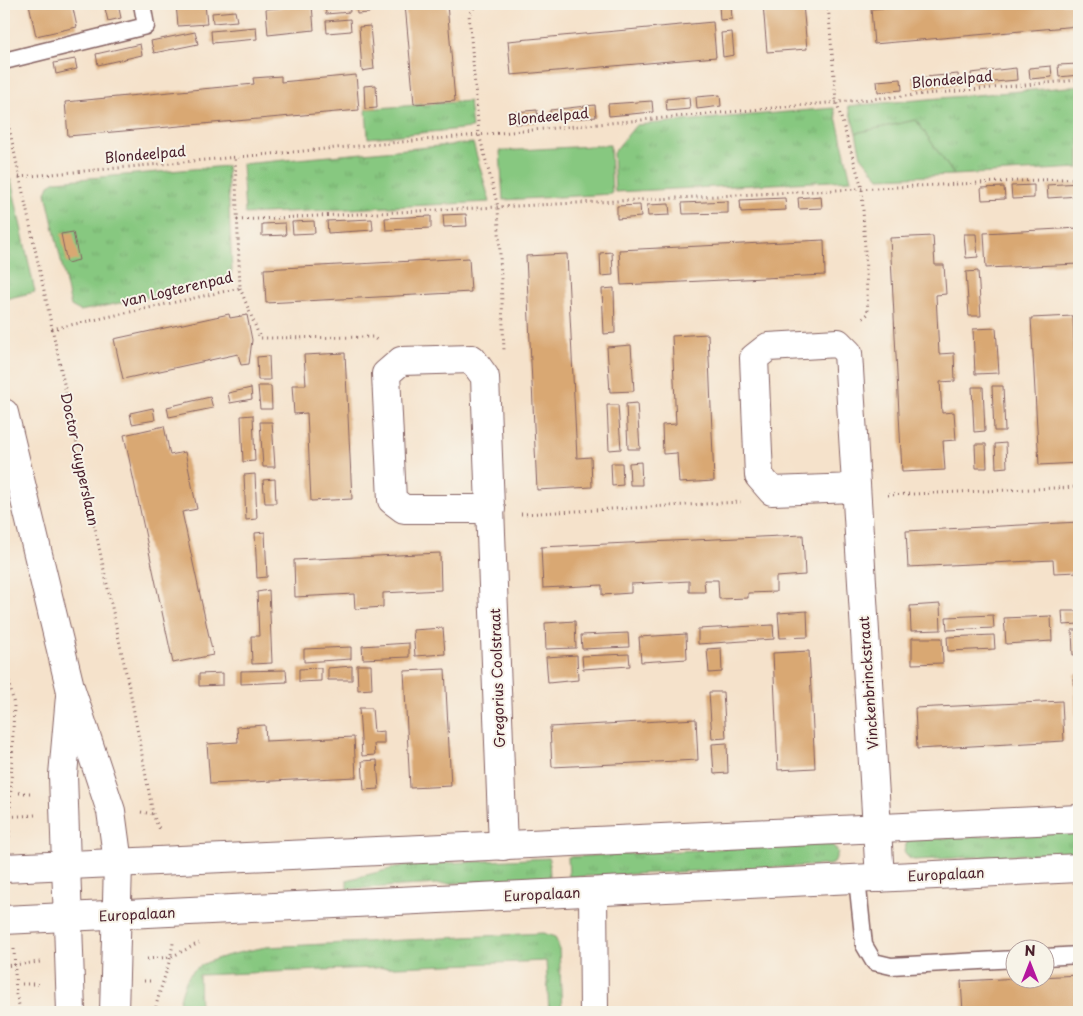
<svg xmlns="http://www.w3.org/2000/svg" width="1083" height="1016" viewBox="0 0 1083 1016" font-family="'Playpen Sans',sans-serif">
  <defs>
    <pattern id="grass-tufts" width="24" height="20" patternUnits="userSpaceOnUse" patternTransform="scale(1.25)"><rect width="24" height="20" fill="#87c880"/><path d="M3 7l-1-3M5 7V3M7 7l1-3M15 17l-1-3M17 17v-4M19 17l1-3" fill="none" stroke="#76ab6f"/></pattern>
  </defs>
  <rect width="100%" height="100%" fill="#f7f3e8"/>
  <filter id="ink" filterUnits="userSpaceOnUse"><feTurbulence type="fractalNoise" baseFrequency=".02" numOctaves="2"/><feDisplacementMap in="SourceGraphic" scale="10" xChannelSelector="R" yChannelSelector="G"/><feConvolveMatrix kernelMatrix="1 2 1 2 8 2 1 2 1" color-interpolation-filters="sRGB"/></filter>
  <filter id="wash" filterUnits="userSpaceOnUse"><feTurbulence type="fractalNoise" baseFrequency=".0096" numOctaves="4" result="noise"/><feDisplacementMap in="SourceGraphic" scale="20" xChannelSelector="R" yChannelSelector="G"/><feGaussianBlur stdDeviation="1.12" result="paint"/><feColorMatrix in="noise" values="0 0 0 0 0 0 0 0 0 0 0 0 0 0 0 0 0 1.4 0 .05"/><feComposite in="paint" operator="in"/></filter>
  <g filter="url(#wash)">
    <rect width="100%" height="100%" fill="#f5e2cb"/>
    <!-- grass -->
    <g fill="url(#grass-tufts)" stroke="#687456">
      <path d="M1079 86V168L954 175 916 120 856 133 848 106Z"/>
      <path d="M469 101 472 128 368 138 366 109Z"/>
      <path d="M834 108 851 180 615 192 613 153 636 125Z"/>
      <path d="M473 143 490 202 245 214 242 164Z"/>
      <path d="M227 166 232 271 230 277 224 282 80 311 71 306 46 193 49 185 56 181Z"/>
      <path d="M11 180 35 292 5 299 4 182Z"/>
      <path d="M1079 831V852L914 860 909 858 904 851 907 842 911 840Z"/>
      <path d="M827 843 832 844 838 852 834 863 829 865 569 877 568 857Z"/>
      <path d="M549 858 550 878 347 889V880L406 865Z"/>
      <path d="M543 933 555 937 559 947 562 1012H549L546 961 199 975 200 1012H177C180 1000 183 981 192 972 205 958 247 951 266 947Z"/>
    </g>
    <!-- park -->
    <g fill="#87c880" stroke="#687456">
      <path d="M916 120 954 175 879 178 861 156 856 133Z"/>
      <path d="M610 145 612 194 503 200 500 151Z"/>
    </g>
    <g id="blocks">
      <!-- building -->
      <g fill="#d9a873">
        <path d="M29 4H72L77 27 36 36Z"/>
        <path d="M104 4H118L121 18 108 21Z"/>
        <path d="M176 4H205L207 24 178 26Z"/>
        <path d="M325 4H349L350 12 326 14Z"/>
        <path d="M356 4H368L369 13 357 14Z"/>
        <path d="M405 4H447L455 101 414 104Z"/>
        <path d="M719 4H731L732 19 720 20Z"/>
        <path d="M763 4H803L807 49 767 52Z"/>
        <path d="M933 4H1076L1078 26 874 44 871 9Z"/>
        <path d="M312 5 314 30 268 35 266 9Z"/>
        <path d="M235 11 237 21 213 23 212 13Z"/>
        <path d="M350 19 351 31 327 33 326 21Z"/>
        <path d="M713 22 716 57 511 75 508 41Z"/>
        <path d="M370 26 374 69 362 71 359 27Z"/>
        <path d="M256 27 257 39 212 43 211 31Z"/>
        <path d="M195 32 198 44 154 53 151 41Z"/>
        <path d="M732 32 734 55 723 57 721 33Z"/>
        <path d="M140 44 142 55 98 65 96 54Z"/>
        <path d="M75 59 77 69 56 74 54 63Z"/>
        <path d="M1079 64V75L1059 77 1058 65Z"/>
        <path d="M1051 66 1052 77 1030 79 1029 68Z"/>
        <path d="M1016 68 1017 80 972 84 971 73Z"/>
        <path d="M958 74 959 85 914 89 913 78Z"/>
        <path d="M356 75 359 110 68 136 65 102 254 84 253 78 281 76V82Z"/>
        <path d="M901 79 902 90 878 92 877 81Z"/>
        <path d="M376 85 377 108 365 109 364 86Z"/>
        <path d="M720 95 721 106 697 109 696 97Z"/>
        <path d="M689 97 690 109 667 111 666 99Z"/>
        <path d="M652 101 653 112 609 116 608 104Z"/>
        <path d="M595 105 596 117 551 121 550 110Z"/>
        <path d="M537 110 538 123 515 124 514 112Z"/>
        <path d="M1079 183V196L1048 198 1047 185Z"/>
        <path d="M1034 185V198L1012 199 1011 186Z"/>
        <path d="M1004 187 1005 199 982 200 981 188Z"/>
        <path d="M821 196 822 208 799 209 798 198Z"/>
        <path d="M785 198 786 210 741 212 740 200Z"/>
        <path d="M728 201V213L683 214 682 203Z"/>
        <path d="M669 204 670 215 648 216 647 205Z"/>
        <path d="M640 205 641 217 617 219V206Z"/>
        <path d="M466 214 467 226 444 227 443 215Z"/>
        <path d="M431 216V228L386 230 385 218Z"/>
        <path d="M372 219 373 230 328 233 327 221Z"/>
        <path d="M314 221 315 233 293 234 292 222Z"/>
        <path d="M285 223 286 235 262 236V224Z"/>
        <path d="M1079 228V264L986 268 984 233Z"/>
        <path d="M73 232 79 260 67 263 61 234Z"/>
        <path d="M964 234H976L978 257 966 258Z"/>
        <path d="M933 236 935 265H944L946 294 936 295 939 354 954 353 955 381 940 382 942 413 954 412 956 440 943 441 945 470 902 472 890 238Z"/>
        <path d="M824 240 825 275 621 285 619 250Z"/>
        <path d="M612 252 613 275 601 276 600 253Z"/>
        <path d="M567 254 577 458 591 457 592 487 537 490 526 256Z"/>
        <path d="M469 258 471 292 266 303 264 269Z"/>
        <path d="M978 271 981 316H969L966 272Z"/>
        <path d="M614 288 615 333 604 334 602 289Z"/>
        <path d="M229 314 230 318 247 315 252 340 249 364 241 365 238 354 123 379 114 339Z"/>
        <path d="M1073 316 1079 463 1039 465 1031 318Z"/>
        <path d="M996 328 999 373 975 374 973 329Z"/>
        <path d="M708 334 714 481 679 483 677 453 663 454 662 425 676 424 672 336Z"/>
        <path d="M631 345 634 391 610 392 607 347Z"/>
        <path d="M345 353 352 499 311 501 307 413 294 414 292 385H306L304 355Z"/>
        <path d="M269 356 270 380H258L257 357Z"/>
        <path d="M258 386H271L272 409H260Z"/>
        <path d="M992 386H1003L1005 431H994Z"/>
        <path d="M972 387H983L985 431 974 432Z"/>
        <path d="M251 388 252 399 230 403 228 393Z"/>
        <path d="M210 397 213 408 169 417 167 407Z"/>
        <path d="M637 403 640 449H628L626 404Z"/>
        <path d="M607 405H618L621 449 609 450Z"/>
        <path d="M153 408 155 420 132 424 130 413Z"/>
        <path d="M253 415 255 461 243 462 241 416Z"/>
        <path d="M260 422H272L275 467H263Z"/>
        <path d="M164 426 170 455 185 452 197 509 182 512 213 655 173 663 124 435Z"/>
        <path d="M1006 443 1007 467 996 468 995 444Z"/>
        <path d="M975 444H986L987 468H976Z"/>
        <path d="M641 462 642 485H630L629 463Z"/>
        <path d="M611 463H622L623 485 612 486Z"/>
        <path d="M255 474 257 519 246 520 244 475Z"/>
        <path d="M275 479 276 503H265L263 480Z"/>
        <path d="M1079 522V572L1054 573 1053 560 908 567 906 531Z"/>
        <path d="M265 532 267 577 257 578 255 533Z"/>
        <path d="M803 535 805 575 776 577V592L748 593V598L719 599 718 580H704L705 592H689V581L631 584V593L602 595V585L543 588 541 547Z"/>
        <path d="M440 553 441 590 383 593V607L355 609 354 594 295 597 294 560Z"/>
        <path d="M269 590 272 663 252 664 251 636H259L257 592Z"/>
        <path d="M940 604 941 630 911 631 910 606Z"/>
        <path d="M807 611 808 637 780 638 778 613Z"/>
        <path d="M1062 611H1079V624L1063 625Z"/>
        <path d="M993 615 994 628 947 630 946 617Z"/>
        <path d="M1051 616 1052 641 1006 644 1004 618Z"/>
        <path d="M575 621 576 648 546 649 545 623Z"/>
        <path d="M773 625 774 639 698 644V629Z"/>
        <path d="M443 628 445 654 415 656 413 630Z"/>
        <path d="M1072 630H1079V654L1073 655Z"/>
        <path d="M628 633 629 647 582 649 581 635Z"/>
        <path d="M686 634 687 659 641 662 639 637Z"/>
        <path d="M994 635 995 649 948 651 947 637Z"/>
        <path d="M912 638H942L943 663 912 664Z"/>
        <path d="M409 643V657L363 659 362 646Z"/>
        <path d="M351 647V659L304 662V649Z"/>
        <path d="M721 648 722 672 709 673 707 649Z"/>
        <path d="M809 651 815 768 778 770 773 653Z"/>
        <path d="M629 654 630 666 583 669 582 656Z"/>
        <path d="M577 655 578 680 548 683 546 657Z"/>
        <path d="M357 665H371L372 689 358 690Z"/>
        <path d="M352 666V680H328V668Z"/>
        <path d="M321 668V681L299 682V669Z"/>
        <path d="M445 669 451 786 410 788 404 671Z"/>
        <path d="M286 670 287 682 241 684V671Z"/>
        <path d="M223 673V685L199 686V674Z"/>
        <path d="M1074 674H1079V721H1076Z"/>
        <path d="M709 692H723L726 738 712 739Z"/>
        <path d="M1062 701 1064 741 917 749 915 708Z"/>
        <path d="M359 708H372L374 732 384 731V744H374L375 755 362 756Z"/>
        <path d="M696 719 698 760 552 767 550 727Z"/>
        <path d="M265 725 266 741 354 737 356 777 210 784 207 744 238 742 237 727Z"/>
        <path d="M1077 725H1079V747H1078Z"/>
        <path d="M727 743 728 773 714 774 712 744Z"/>
        <path d="M377 760 379 789 364 790 362 761Z"/>
        <path d="M1079 975V1012H963L961 981Z"/>
      </g>
    </g>
  </g>
  <g filter="url(#ink)">
    <use href="#blocks" fill-opacity="0" stroke="#866363" stroke-width="1"/>
    <g fill="none" stroke-linecap="round" stroke-linejoin="round">
      <!-- service casing -->
      <g stroke="#866363" stroke-width="19">
        <g id="service">
          <path d="M4 61 146 26 142 4"/>
          <path d="M857 879 864 945 874 962 891 966 1016 959"/>
          <path d="M1046 957 1079 955"/>
        </g>
      </g>
      <!-- minor casing -->
      <g stroke="#866363" stroke-width="30">
        <g id="minor">
          <path d="M855 488 772 491 759 476 754 358 768 347 838 343 848 353 880 878"/>
          <path d="M491 509H404L392 500 386 374 401 361 472 359 485 377 503 846"/>
          <path d="M593 892 594 1012"/>
        </g>
      </g>
      <!-- tertiary casing -->
      <g stroke="#866363" stroke-width="30">
        <g id="tertiary">
          <path d="M4 413 70 687 111 811 118 863 114 1012"/>
          <path d="M70 696 63 775 71 1012"/>
        </g>
      </g>
      <!-- secondary casing -->
      <g stroke="#866363" stroke-width="30">
        <g id="secondary">
          <path d="M4 868 1079 819"/>
          <path d="M4 920 1079 868"/>
        </g>
      </g>
      <!-- path -->
      <g stroke="#866363" stroke-width="3" stroke-dasharray="1 4" stroke-linecap="butt">
        <path d="M477 4 469 14 479 134 498 207 504 350"/>
        <path d="M828 4 836 101 862 188 868 314 860 321"/>
        <path d="M4 104 131 696 153 814 158 827 162 830"/>
        <path d="M19 177 1079 80"/>
        <path d="M237 220 1079 178"/>
        <path d="M240 288 260 338 373 337 379 342"/>
        <path d="M52 329 240 288 235 157"/>
        <path d="M888 495 1079 487"/>
        <path d="M521 514 741 502"/>
        <path d="M4 657 14 705 9 838"/>
        <path d="M19 793H34"/>
        <path d="M4 794H6"/>
        <path d="M141 812 153 814"/>
        <path d="M4 817 35 815"/>
        <path d="M14 949 16 994 21 1012"/>
        <path d="M147 959 171 957 199 943"/>
        <path d="M4 966 40 962"/>
        <path d="M144 981H153"/>
        <path d="M4 984H5"/>
        <path d="M22 984H41"/>
        <path d="M155 1012C159 988 170 967 173 943"/>
      </g>
      <!-- service -->
      <use href="#service" stroke="#fff" stroke-width="16"/>
      <!-- minor -->
      <use href="#minor" stroke="#fff" stroke-width="28"/>
      <!-- tertiary -->
      <use href="#tertiary" stroke="#fff" stroke-width="28"/>
      <!-- secondary -->
      <use href="#secondary" stroke="#fff" stroke-width="28"/>
    </g>
  </g>
  <g text-anchor="middle" dominant-baseline="central" stroke-width="4" stroke-linejoin="round" paint-order="stroke">
    <!-- street labels -->
    <g font-size="14" fill="#4a1f2b" stroke="#f7f3e8">
      <text transform="translate(952 79) rotate(-5)">Blondeelpad</text>
      <text transform="translate(548 116) rotate(-5)">Blondeelpad</text>
      <text transform="translate(145 154) rotate(-5)">Blondeelpad</text>
      <text transform="translate(177 289) rotate(-13)">van Logterenpad</text>
      <text transform="translate(80 459) rotate(78)">Doctor Cuyperslaan</text>
      <text transform="translate(497 678) rotate(-92)">Gregorius Coolstraat</text>
      <text transform="translate(868 683) rotate(-94)">Vinckenbrinckstraat</text>
      <text transform="translate(946 874) rotate(-3)">Europalaan</text>
      <text transform="translate(542 894) rotate(-3)">Europalaan</text>
      <text transform="translate(137 914) rotate(-3)">Europalaan</text>
    </g>
  </g>
  <!-- margin -->
  <rect width="1083" height="1016" fill="none" stroke="#f7f3e8" stroke-width="20"/>
  <!-- north arrow -->
  <g transform="translate(1030 964)"><circle r="24" fill="#f7f3e8" stroke="#b29e9c"/>
  <path d="M0-4L9 19L0 12L-9 19Z" fill="#b5179e"/>
  <text y="-8" font-size="14" font-weight="bold" text-anchor="middle" fill="#4a1f2b">N</text>
  </g>
</svg>
